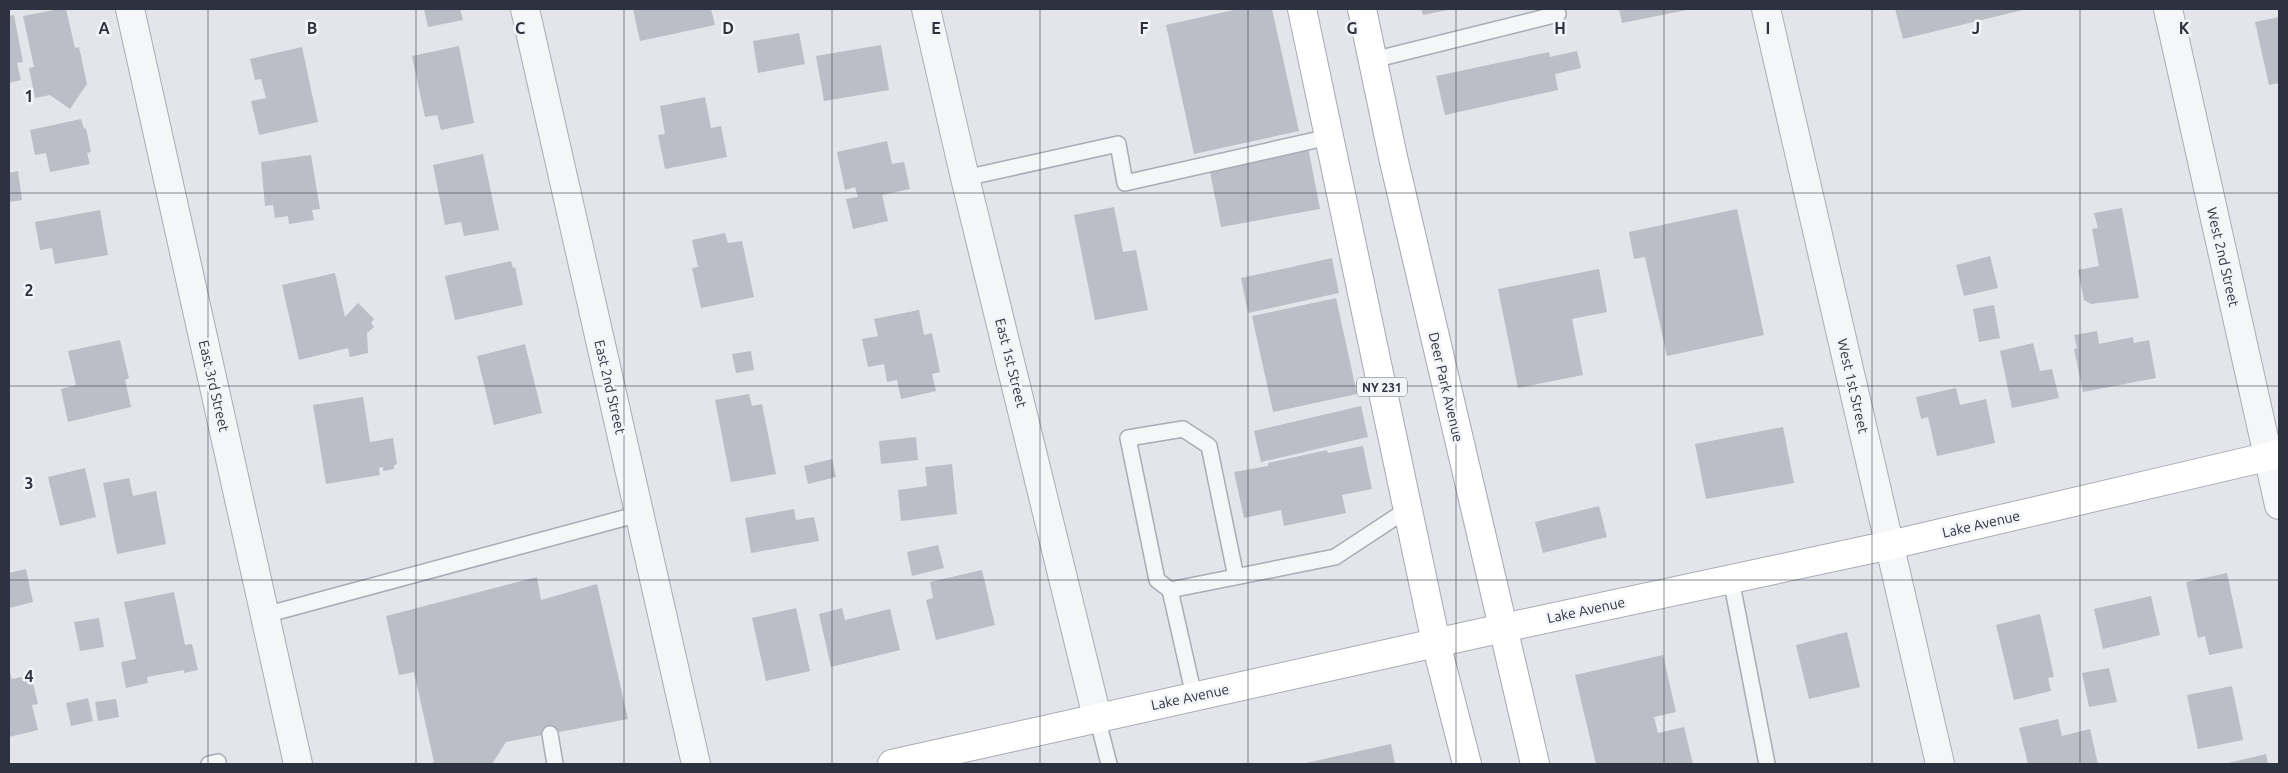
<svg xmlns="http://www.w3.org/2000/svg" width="2288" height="773" viewBox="0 0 2288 773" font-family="Ubuntu,sans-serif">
  <rect width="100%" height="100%" fill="#e3e5ea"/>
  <!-- building -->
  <g fill="#bbbec6">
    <path d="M59 9H66L75 48 79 47 87 84 70 109 50 95 35 98 29 68 34 67 23 16Z"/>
    <path d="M424 9H460L463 20 428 27Z"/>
    <path d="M633 9H711L715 25 640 41Z"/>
    <path d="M1238 9H1272L1299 131 1194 154 1166 25Z"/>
    <path d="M1421 9H1448V10L1423 15Z"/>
    <path d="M1619 9H1687V10L1622 23Z"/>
    <path d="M1895 9H2027L1903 39Z"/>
    <path d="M14 15 23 62 17 63 21 80 9 83V16Z"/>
    <path d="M2279 17V83L2269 85 2255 22Z"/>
    <path d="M799 33 805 64 758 73 753 41Z"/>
    <path d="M881 45 889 90 824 101 816 56Z"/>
    <path d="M459 46 474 123 441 130 437 115 425 117 412 56Z"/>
    <path d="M302 47 318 122 259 135 251 101 266 98 261 79 255 80 250 59Z"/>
    <path d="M1577 51 1581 68 1555 74 1558 90 1445 115 1436 76 1549 52 1550 57Z"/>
    <path d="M705 97 711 128 721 126 727 157 665 169 658 135 665 134 660 106Z"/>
    <path d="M81 119 84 129 86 128 91 152 87 153 90 164 50 172 46 153 35 155 30 130Z"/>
    <path d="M887 141 892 164 904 162 910 189 882 195 888 221 853 229 846 199 858 197 855 187 845 190 837 152Z"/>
    <path d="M1308 147 1320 209 1221 227 1209 167Z"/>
    <path d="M483 154 499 230 464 236 461 222 445 225 433 165Z"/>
    <path d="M311 155 320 209 312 210 314 220 289 224 288 216 275 218 273 205 265 206 261 162Z"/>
    <path d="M18 171 22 200 9 202V173Z"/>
    <path d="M1114 207 1123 252 1136 250 1148 310 1095 320 1074 215Z"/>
    <path d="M2122 208 2139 298 2091 304 2084 300 2078 270 2099 266 2092 229 2098 228 2094 213Z"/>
    <path d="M1737 209 1764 335 1667 356 1645 257 1634 259 1629 232Z"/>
    <path d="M100 210 108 255 55 264 52 248 40 250 35 222Z"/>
    <path d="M725 233 728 243 742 241 754 297 701 308 692 268 698 267 692 240Z"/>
    <path d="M1990 256 1998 288 1964 296 1956 265Z"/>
    <path d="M1332 258 1339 293 1248 313 1241 278Z"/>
    <path d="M511 261 513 268 515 267 523 305 455 320 445 276Z"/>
    <path d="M1599 269 1607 312 1572 319 1583 375 1518 388 1498 289Z"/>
    <path d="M335 273 345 317 358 303 374 319 371 323 374 327 367 333 368 353 350 357 348 348 299 360 282 285Z"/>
    <path d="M1336 298 1357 394 1273 412 1252 316Z"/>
    <path d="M1994 305 2000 338 1979 342 1973 309Z"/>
    <path d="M919 310 924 335 932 333 940 372 932 374 936 391 901 399 897 380 887 382 884 364 868 367 862 339 878 336 874 319Z"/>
    <path d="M2097 331 2099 344 2133 337 2134 343 2149 340 2156 378 2083 392 2074 349 2077 348 2074 335Z"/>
    <path d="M120 340 129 378 125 380 131 407 68 422 61 389 76 385 68 351Z"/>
    <path d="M2033 343 2040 371 2052 369 2059 398 2012 408 2000 351Z"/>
    <path d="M525 344 542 413 494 425 477 356Z"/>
    <path d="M751 351 754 370 736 373 732 354Z"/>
    <path d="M1956 388 1960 405 1986 399 1995 443 1937 456 1928 417 1921 419 1916 397Z"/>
    <path d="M749 394 752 406 762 404 776 474 731 482 715 400Z"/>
    <path d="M363 397 370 442 393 438 397 464 394 465V469L383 471V467L379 468 380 475 326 484 313 405Z"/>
    <path d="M1361 406 1368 437 1261 462 1254 431Z"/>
    <path d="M1783 427 1794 483 1706 499 1695 444Z"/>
    <path d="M916 437 918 460 881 464 879 441Z"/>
    <path d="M1363 446 1372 489 1342 495 1346 513 1284 526 1281 510 1244 518 1234 472 1268 466V463L1327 450 1328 453Z"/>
    <path d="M832 459 836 477 808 484 804 466Z"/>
    <path d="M952 464 957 514 901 521 898 490 927 486 925 467Z"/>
    <path d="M85 468 96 517 60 526 48 477Z"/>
    <path d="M129 478 133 496 156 491 166 544 117 554 103 483Z"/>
    <path d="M1599 506 1607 537 1543 553 1535 522Z"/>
    <path d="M794 509 796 520 814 517 819 541 751 553 745 518Z"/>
    <path d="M938 545 944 568 912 576 907 552Z"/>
    <path d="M26 569 33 602 9 608V573Z"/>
    <path d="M982 570 995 625 936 640 926 600 933 598 930 582Z"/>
    <path d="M2227 573 2243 648 2209 655 2205 636 2198 638 2186 582Z"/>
    <path d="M537 577 541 600 597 584 628 719 506 742 492 764H428L434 762 414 672 399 675 386 616Z"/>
    <path d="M174 592 185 645 192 644 198 670 184 673V670L147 677 148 683 126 688 121 662 136 659 124 602Z"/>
    <path d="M2151 596 2160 635 2103 649 2094 609Z"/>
    <path d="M796 608 810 671 766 681 752 618Z"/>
    <path d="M842 608 845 620 890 609 900 650 831 667 819 614Z"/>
    <path d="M2040 614 2054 677 2048 678 2051 691 2014 700 1996 625Z"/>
    <path d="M99 618 104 647 80 651 74 622Z"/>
    <path d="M1847 632 1860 687 1809 699 1796 645Z"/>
    <path d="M1663 655 1676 712 1654 717 1658 733 1684 727 1693 764H1596L1575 675Z"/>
    <path d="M2109 668 2117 702 2089 707 2082 673Z"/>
    <path d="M9 669 12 679 31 675 38 704 32 705 38 730 9 737Z"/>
    <path d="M2232 686 2243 740 2198 749 2187 695Z"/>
    <path d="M88 698 93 721 71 726 66 703Z"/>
    <path d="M116 699 119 717 98 721 95 702Z"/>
    <path d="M2058 719 2062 736 2090 729 2098 764H2028L2019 728Z"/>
    <path d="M1391 744 1395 764H1306V763Z"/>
    <path d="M2266 754 2268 764H2224Z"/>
  </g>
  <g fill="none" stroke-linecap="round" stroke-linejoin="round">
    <!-- lane casing -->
    <g stroke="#a9acb4" stroke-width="18">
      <g id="lane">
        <path d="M1373 60 1558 14"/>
        <path d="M965 178 1118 144 1125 183 1329 137"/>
        <path d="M1236 577 1209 446 1183 429 1128 438 1157 580 1170 590 1335 557 1408 509"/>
        <path d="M1731 579 1767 764"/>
        <path d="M1170 590 1194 696"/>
        <path d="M265 615 639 514"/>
        <path d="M1097 717 1109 764"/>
        <path d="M550 734 555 764"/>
        <path d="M209 764 218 762V764"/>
      </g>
    </g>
    <!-- street casing -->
    <g stroke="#a9acb4" stroke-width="30">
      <g id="street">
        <path d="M130 9 298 764"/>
        <path d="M525 9 696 764"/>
        <path d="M926 9 965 178 1097 717"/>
        <path d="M1766 9 1940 764"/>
        <path d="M2168 9 2279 505"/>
      </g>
    </g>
    <!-- secondary casing -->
    <g stroke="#a9acb4" stroke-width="30">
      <path id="secondary" d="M892 764 1503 628 1890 545 2279 454"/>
    </g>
    <!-- primary casing -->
    <g stroke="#a4a8b4" stroke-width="30">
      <g id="primary">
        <path d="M1302 9 1436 643 1467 764"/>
        <path d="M1362 9 1393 157 1535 764"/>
      </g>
    </g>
    <!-- lane -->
    <use href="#lane" stroke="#f5f6f8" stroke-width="15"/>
    <!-- street -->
    <use href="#street" stroke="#f5f6f8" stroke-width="28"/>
    <!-- secondary -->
    <use href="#secondary" stroke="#fff" stroke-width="28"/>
    <!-- primary -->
    <use href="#primary" stroke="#fff" stroke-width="28"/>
  </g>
  <!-- grid -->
  <path fill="none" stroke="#2d3240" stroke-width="1" stroke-opacity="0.55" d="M208 9V764M416 9V764M624 9V764M832 9V764M1040 9V764M1248 9V764M1456 9V764M1664 9V764M1872 9V764M2080 9V764M9 193H2279M9 386H2279M9 580H2279"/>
  <g text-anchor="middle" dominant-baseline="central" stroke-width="5" stroke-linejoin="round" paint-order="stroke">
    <!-- shield labels -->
    <rect fill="#f3f4f7" stroke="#686c77" stroke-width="1" x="1357" y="377.5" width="50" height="19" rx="4"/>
    <g font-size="12" font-weight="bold" fill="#2d3240">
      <text x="1382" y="387">NY 231</text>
    </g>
    <!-- street labels -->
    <g font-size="14" fill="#2d3240" stroke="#f3f4f7">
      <text transform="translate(2223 257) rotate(77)">West 2nd Street</text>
      <text transform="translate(1011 363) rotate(76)">East 1st Street</text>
      <text transform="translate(214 386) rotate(77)">East 3rd Street</text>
      <text transform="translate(1853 386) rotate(77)">West 1st Street</text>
      <text transform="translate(610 387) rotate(77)">East 2nd Street</text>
      <text transform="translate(1446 387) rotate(77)">Deer Park Avenue</text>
      <text transform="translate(1981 524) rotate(-13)">Lake Avenue</text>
      <text transform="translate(1586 610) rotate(-12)">Lake Avenue</text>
      <text transform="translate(1190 697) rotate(-12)">Lake Avenue</text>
    </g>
  </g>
  <g font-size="16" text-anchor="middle" font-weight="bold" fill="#2d3240" stroke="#f3f4f7" stroke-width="5" stroke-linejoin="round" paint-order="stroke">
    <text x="104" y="34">A</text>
    <text x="312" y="34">B</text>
    <text x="520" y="34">C</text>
    <text x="728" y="34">D</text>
    <text x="936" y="34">E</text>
    <text x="1144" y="34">F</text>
    <text x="1352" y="34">G</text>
    <text x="1560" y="34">H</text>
    <text x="1768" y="34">I</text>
    <text x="1976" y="34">J</text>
    <text x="2184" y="34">K</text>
    <text x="29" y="102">1</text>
    <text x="29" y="296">2</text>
    <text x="29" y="489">3</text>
    <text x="29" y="682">4</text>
  </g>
  <!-- border -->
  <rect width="2288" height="773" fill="none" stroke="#2d3240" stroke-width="20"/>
</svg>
